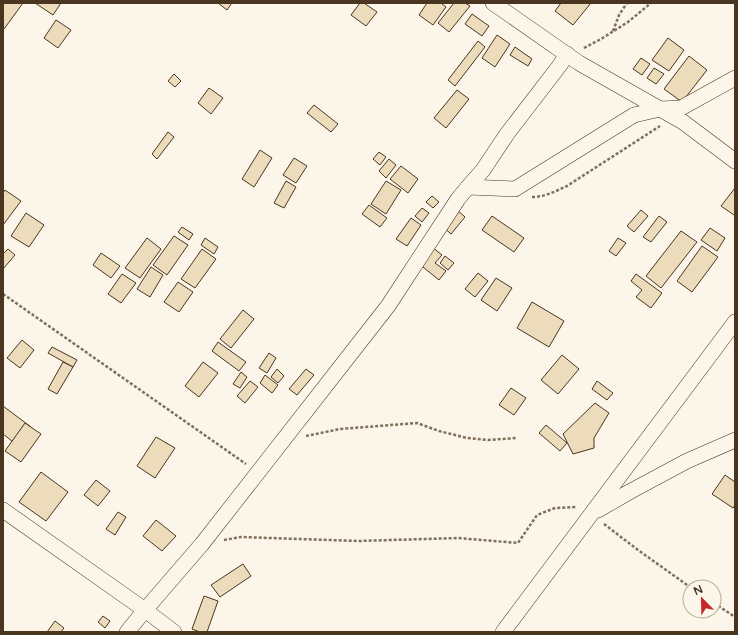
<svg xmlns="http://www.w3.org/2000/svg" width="738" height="635" viewBox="0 0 738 635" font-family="'Varela Round',sans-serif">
  <rect width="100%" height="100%" fill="#fbf6e9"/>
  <!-- building -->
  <g fill="#ecdcbc" stroke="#4a3520">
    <path d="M3 3H23L4 29H3Z"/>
    <path d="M35 3H61L53 15Z"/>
    <path d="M218 3H232L227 10Z"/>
    <path d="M360 3H364L377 12 366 26 351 15Z"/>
    <path d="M427 3H441L446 7 433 25 419 15Z"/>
    <path d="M454 3H465L470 6 449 32 438 23Z"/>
    <path d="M561 3H591L573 25 555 11Z"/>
    <path d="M472 14 489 26 482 36 465 24Z"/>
    <path d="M56 20 71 30 58 48 44 38Z"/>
    <path d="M497 35 510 44 495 67 482 58Z"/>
    <path d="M668 38 684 50 669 71 652 60Z"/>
    <path d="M478 41 485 47 455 86 448 80Z"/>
    <path d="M515 47 532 59 528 66 510 55Z"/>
    <path d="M689 56 707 70 682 102 664 89Z"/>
    <path d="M641 58 650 64 642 75 633 69Z"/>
    <path d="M654 68 664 74 656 84 647 78Z"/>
    <path d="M174 74 181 81 175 87 168 81Z"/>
    <path d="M209 88 223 98 211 114 198 103Z"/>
    <path d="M457 90 469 99 446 128 434 118Z"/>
    <path d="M314 105 338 124 331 132 307 113Z"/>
    <path d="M168 132 174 137 157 159 152 154Z"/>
    <path d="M260 150 272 158 254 187 242 179Z"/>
    <path d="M379 152 386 157 380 165 373 159Z"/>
    <path d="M294 158 307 166 296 183 283 175Z"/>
    <path d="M389 159 396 165 386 178 379 171Z"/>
    <path d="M401 166 418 179 408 193 390 179Z"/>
    <path d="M286 181 296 187 284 208 274 203Z"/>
    <path d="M386 181 401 190 386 214 371 204Z"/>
    <path d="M735 188V214L734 215 721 206Z"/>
    <path d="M5 190 21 201 3 225V193Z"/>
    <path d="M432 196 439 202 433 208 426 202Z"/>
    <path d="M369 205 387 218 380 227 362 214Z"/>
    <path d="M422 208 429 213 422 222 415 216Z"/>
    <path d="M456 209 465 217 451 234 442 226Z"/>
    <path d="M641 210 648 216 634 232 627 226Z"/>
    <path d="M26 213 44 225 29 247 11 236Z"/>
    <path d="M492 216 524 238 514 252 482 230Z"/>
    <path d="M659 216 667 222 651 242 643 237Z"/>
    <path d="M411 218 421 225 407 246 396 239Z"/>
    <path d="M182 227 193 234 189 240 178 232Z"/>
    <path d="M710 228 725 238 717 251 701 240Z"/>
    <path d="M681 231 697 242 661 288 646 276Z"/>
    <path d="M174 236 188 245 167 275 153 265Z"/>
    <path d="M147 238 161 249 140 278 125 268Z"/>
    <path d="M205 238 218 247 214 254 201 245Z"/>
    <path d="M618 238 626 243 616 256 609 251Z"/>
    <path d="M702 246 718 257 692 292 677 281Z"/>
    <path d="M432 247 442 255 435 263 446 271 439 280 418 263Z"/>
    <path d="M8 249 15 255 3 269V254Z"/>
    <path d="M202 249 216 259 195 288 181 279Z"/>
    <path d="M101 253 120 266 111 278 93 265Z"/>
    <path d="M445 256 454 263 448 270 440 263Z"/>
    <path d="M151 267 163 275 150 297 137 289Z"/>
    <path d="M478 273 488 281 475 297 465 289Z"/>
    <path d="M122 274 136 283 121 303 108 294Z"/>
    <path d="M636 274 662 293 651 308 636 297 642 290 631 281Z"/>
    <path d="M496 278 512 288 497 311 481 300Z"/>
    <path d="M178 282 193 292 179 312 164 302Z"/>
    <path d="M532 302 564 321 549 347 517 328Z"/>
    <path d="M243 310 254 319 231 348 220 339Z"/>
    <path d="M22 340 34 350 20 368 7 358Z"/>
    <path d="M218 342 246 362 239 371 212 351Z"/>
    <path d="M52 347 77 360 73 367 48 353Z"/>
    <path d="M269 353 276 358 267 373 259 368Z"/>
    <path d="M562 355 579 369 558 394 541 380Z"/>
    <path d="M63 362 73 367 57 394 48 389Z"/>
    <path d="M203 362 218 373 199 397 185 386Z"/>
    <path d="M277 369 284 376 278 383 271 377Z"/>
    <path d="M306 369 314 375 297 395 289 389Z"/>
    <path d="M241 372 247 377 240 388 233 384Z"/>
    <path d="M265 375 278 385 272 393 260 383Z"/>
    <path d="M250 381 258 387 245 403 237 396Z"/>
    <path d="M597 381 613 393 607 400 592 389Z"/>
    <path d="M511 388 526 398 514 415 499 405Z"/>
    <path d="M595 403 609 413 594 438V448L573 454 563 434Z"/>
    <path d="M3 406 31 427 17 445 3 434Z"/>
    <path d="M25 423 41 434 21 462 5 451Z"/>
    <path d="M546 425 567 443 560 451 539 433Z"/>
    <path d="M156 437 175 448 155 478 137 466Z"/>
    <path d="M41 472 68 492 46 521 19 502Z"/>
    <path d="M725 475 735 482V505L733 508 712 494Z"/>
    <path d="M96 480 110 491 98 506 84 495Z"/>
    <path d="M118 512 126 517 115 535 106 529Z"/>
    <path d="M156 520 176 536 162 551 143 536Z"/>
    <path d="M243 564 251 576 220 597 211 585Z"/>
    <path d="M204 596 218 601 207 632H200L192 629Z"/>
    <path d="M103 616 110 621 105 628 98 622Z"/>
    <path d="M55 621 64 628 61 632H47Z"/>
  </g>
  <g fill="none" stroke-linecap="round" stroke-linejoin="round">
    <!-- street casing -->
    <g stroke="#4a3520" stroke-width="16">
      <g id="street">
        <path d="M493 3 579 63 683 122 735 161"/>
        <path d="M468 187 483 170 507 134 560 65 567 54"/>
        <path d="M3 510 145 610 174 632"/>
        <path d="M598 510 631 491 687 461 735 440"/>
        <path d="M127 632 145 610 202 544 388 306 458 199 468 187 515 189 634 115 660 109 681 108 735 78"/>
        <path d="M503 632 735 322"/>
      </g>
    </g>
    <!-- path -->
    <g stroke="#7f6f5c" stroke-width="2.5" stroke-dasharray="3 2" stroke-linecap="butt">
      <path d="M613 31 619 15 627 3"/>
      <path d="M584 48 601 39 628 22 651 3"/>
      <path d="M532 197C545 197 556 191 567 186L660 126"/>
      <path d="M3 294 246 464"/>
      <path d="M306 436 340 429 417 423 439 431 467 438 488 440 517 438"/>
      <path d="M604 524 638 550 690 587"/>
      <path d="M224 540 241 537 358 541 458 538 518 543 537 515 555 508 577 507"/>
      <path d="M714 603 735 617"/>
    </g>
    <!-- street -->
    <use href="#street" stroke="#fbf6e9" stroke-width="15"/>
  </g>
  <!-- border -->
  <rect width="738" height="635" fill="none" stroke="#4a3520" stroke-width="8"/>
  <!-- north arrow -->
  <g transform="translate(702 599) rotate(337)"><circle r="19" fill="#fbf6e9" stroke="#b4a999"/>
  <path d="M0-3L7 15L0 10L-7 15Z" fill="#c62828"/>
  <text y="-6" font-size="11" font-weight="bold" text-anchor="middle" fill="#4a3520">N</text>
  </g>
</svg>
